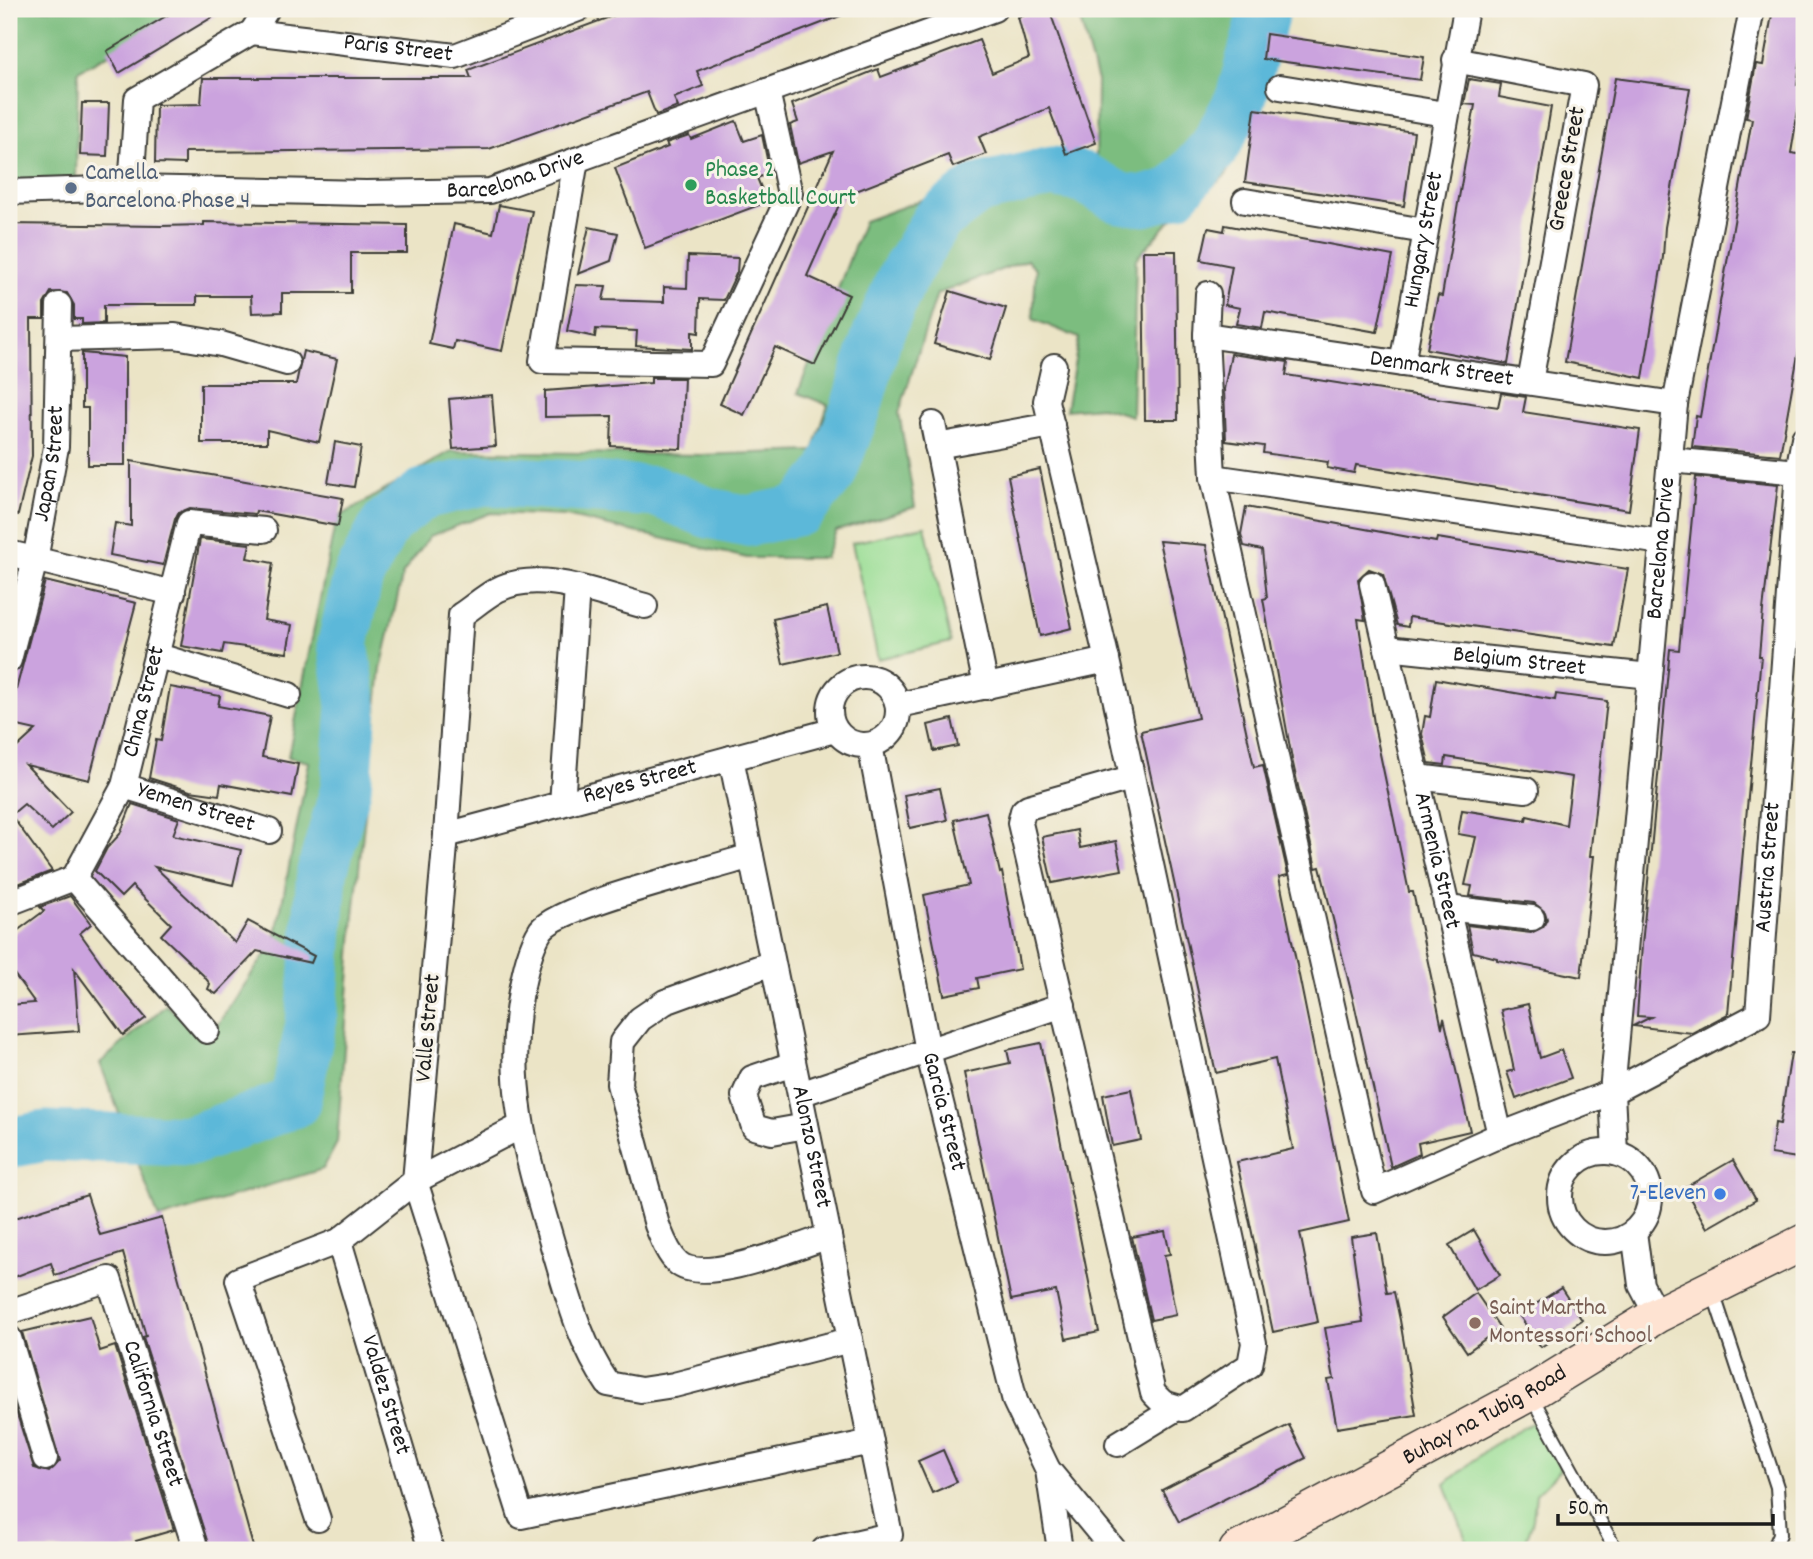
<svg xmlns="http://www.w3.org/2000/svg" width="1813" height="1559" viewBox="0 0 1813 1559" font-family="Dekko,sans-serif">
  <rect width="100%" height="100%" fill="#f7f3e8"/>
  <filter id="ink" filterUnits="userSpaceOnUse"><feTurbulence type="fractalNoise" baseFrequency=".0143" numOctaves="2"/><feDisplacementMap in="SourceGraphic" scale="14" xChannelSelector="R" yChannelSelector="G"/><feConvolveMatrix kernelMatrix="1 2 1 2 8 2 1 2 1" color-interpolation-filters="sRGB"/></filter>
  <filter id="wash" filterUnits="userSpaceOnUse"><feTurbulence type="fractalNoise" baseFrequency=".00686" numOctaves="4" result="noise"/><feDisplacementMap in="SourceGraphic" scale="28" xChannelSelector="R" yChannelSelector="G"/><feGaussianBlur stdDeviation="1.57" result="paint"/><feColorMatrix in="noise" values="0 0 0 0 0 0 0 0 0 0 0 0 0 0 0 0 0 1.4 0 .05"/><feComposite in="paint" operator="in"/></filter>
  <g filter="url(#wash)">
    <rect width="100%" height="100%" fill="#ebe4c6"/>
    <!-- green -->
    <g fill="#9bde96" stroke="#5c7d59" stroke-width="2">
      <path d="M925 526 951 642 878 659 852 543Z"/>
      <path d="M1532 1423 1540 1429 1561 1469 1536 1494 1533 1520 1523 1550H1470L1445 1484 1491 1446Z"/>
    </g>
    <!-- forest -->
    <g fill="#7cbd7f" stroke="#4c6c4e" stroke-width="2">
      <path d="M9 9H191L78 71 76 179 9 181Z"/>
      <path d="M1077 9H1286L1226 175 1169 222 1136 259 1132 416 1101 407 1066 410 1079 338 1033 319 1036 269 1027 260 937 294 899 413 915 507 836 531 825 558H747L566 516 491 513 430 536 403 573 381 669 354 915 337 1143 323 1169 159 1219 100 1063 166 1005 207 1040 275 940 309 762 288 757 336 519 451 451 701 455 813 451 828 405 798 393 864 221 982 178 1050 161 1096 166 1097 81Z"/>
    </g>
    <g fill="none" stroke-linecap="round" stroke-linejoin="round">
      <!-- river -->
      <path stroke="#5bb8d9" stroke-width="51" d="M9 1143 45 1136 190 1141 295 1102 311 1023 322 872 346 788 352 706 343 643 358 577 386 523 423 494 485 480 658 492 709 513 748 521 800 510 831 473 855 411 876 339 902 278 937 220 978 189 1052 172 1082 177 1120 198 1144 201 1175 192 1214 148 1241 98 1265 9"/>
    </g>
    <g id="blocks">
      <!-- building -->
      <g fill="#cba3de">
        <path d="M178 9H226L119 73 107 51Z"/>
        <path d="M631 9H853V11L697 71 703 86 674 98 678 107 656 115 647 92 489 149 185 152V164L155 163 156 105 201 104 203 78H471L468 70Z"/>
        <path d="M1041 9H1049L1096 143 1066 154 1049 108 979 137 986 154 953 167 948 155 843 196 807 276 849 295 815 365 775 347 744 415 720 404 833 151 798 163 790 125 798 122 792 104 878 69 881 77 979 40 992 73 1029 58 1018 17Z"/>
        <path d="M1773 9H1804V36L1797 85 1802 86 1791 153 1804 155V321L1780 455 1692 447 1696 416 1700 417 1752 119 1746 118 1756 64 1763 65Z"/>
        <path d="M1266 34 1424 57 1420 80 1263 59Z"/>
        <path d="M1615 78 1690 88 1665 227 1663 257 1643 378 1565 362Z"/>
        <path d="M1469 79 1501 84 1499 97 1551 107 1508 364 1427 349 1438 295 1442 296 1475 105 1464 104Z"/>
        <path d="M82 103H109L107 156 80 155Z"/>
        <path d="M1255 109 1414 132 1404 206 1245 182Z"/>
        <path d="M736 121 744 141 762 135 770 173 757 178 767 202 645 248 615 168 668 147 666 143 689 135 691 139Z"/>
        <path d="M499 205 532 211 502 351 455 341 453 349 429 344 454 224 493 233Z"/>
        <path d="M204 222 407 225V253H351V293H282V312L252 313 251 296H197V305H104V323L82 324V319H74V305L67 293 51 292 44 304V319H31L32 456 18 515 9 514V224L161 226 204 225Z"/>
        <path d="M1225 225 1393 256 1377 332 1265 312 1262 328 1236 324 1240 308 1225 305 1232 266 1201 260 1208 228 1224 231Z"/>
        <path d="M589 227 618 233 611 261 578 274Z"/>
        <path d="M1143 251H1176L1178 420H1145Z"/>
        <path d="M688 256 738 258 737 272 724 300 700 299 699 333 692 332V349L636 346 637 331 596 329 595 337 567 331 576 285 606 286 603 300 664 302V287L687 288Z"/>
        <path d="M950 291 1006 308 990 360 934 344Z"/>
        <path d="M303 351 337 359 319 442 267 430V443H201V384H296Z"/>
        <path d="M82 353 125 357V465H88V408H82Z"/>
        <path d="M1231 354 1288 362 1286 375 1394 392 1498 407 1501 393 1526 397 1523 412 1640 430 1629 510 1356 465 1354 473 1327 468 1328 462 1263 453 1264 446 1226 441 1224 389Z"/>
        <path d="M651 378H684L681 449 611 446 612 416 545 417V391L651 383Z"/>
        <path d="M492 395 496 446 453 449 449 399Z"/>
        <path d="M335 442 361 447 354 487 328 483Z"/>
        <path d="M131 461 343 498 338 526 256 511 255 514 190 508 178 513 175 519 163 565 110 555 115 523 131 526Z"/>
        <path d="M1040 469 1072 628 1040 636 1008 476Z"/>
        <path d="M1696 477 1778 485 1763 610 1759 656H1761L1728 1014 1692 1033 1633 1026 1651 1017 1637 1016 1642 945 1670 649 1679 650Z"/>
        <path d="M1246 507 1436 542 1437 538 1628 569 1614 647 1409 617 1408 627 1397 625 1383 574 1369 569 1358 579 1365 620 1358 619 1375 730 1409 892H1413L1442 1028 1444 1018 1470 1131 1418 1143 1420 1154 1391 1167 1354 1003 1320 867 1316 868 1292 759 1263 599 1267 598 1262 550 1244 546 1241 534Z"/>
        <path d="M200 539 250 544 247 558 273 563 264 620 292 625 287 653 224 644 222 653 181 646Z"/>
        <path d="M1159 541 1206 545 1254 767 1263 765 1288 875 1279 877 1349 1222 1300 1233 1318 1322 1273 1332 1237 1162 1293 1149 1275 1059 1216 1073 1200 1001 1141 731 1198 718Z"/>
        <path d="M45 581 136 603 89 780 26 765 71 812 52 830 24 804 11 815 52 871 18 884 9 874V747L13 751 36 730 9 724V716Z"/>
        <path d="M827 607 837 652 783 664 773 619Z"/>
        <path d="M1436 679 1555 700 1556 694 1607 701 1590 856H1594L1581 977 1497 960V958L1473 952 1467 925 1531 933 1543 927 1547 919 1545 912 1534 903 1470 896 1472 886 1465 885 1476 837 1458 834 1462 810 1526 820 1527 816 1566 825 1572 777 1446 757 1445 765 1429 763 1422 734 1425 716 1430 717Z"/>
        <path d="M170 687 220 696 218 706 270 716 262 757 298 764 292 797 221 784 219 795 190 791 149 778 156 740 161 741Z"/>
        <path d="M952 719 958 746 934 751 928 725Z"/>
        <path d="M940 788 947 820 910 828 904 795Z"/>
        <path d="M132 804 179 819 173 835 241 850 233 885 155 867 235 943 248 921 314 956 311 963 257 951 216 994 208 989 210 984 203 975 161 935 171 924 132 886 121 897 95 871 107 848 120 834Z"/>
        <path d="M986 812 1000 873 1002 872 1020 969 977 978 979 988 944 995 924 895 969 885 954 820Z"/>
        <path d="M1077 830 1080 848 1116 841 1122 870 1052 883 1042 837Z"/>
        <path d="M70 896 91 924 80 933 112 978 146 1018 123 1035 74 969 79 1031 9 1036V1005L35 1003 9 967V937L44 911 40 907Z"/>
        <path d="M1528 1004 1540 1058 1561 1050 1571 1078 1516 1099 1507 1072 1514 1070 1501 1010Z"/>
        <path d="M1041 1043 1099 1332 1066 1339 1056 1291 1011 1300 964 1073 1010 1063 1007 1050Z"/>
        <path d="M1791 1053 1804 1054V1159L1771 1154 1775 1123 1780 1124Z"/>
        <path d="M1131 1089 1141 1140 1112 1146 1103 1095Z"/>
        <path d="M1733 1160 1756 1200 1707 1228 1684 1188Z"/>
        <path d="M87 1195 100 1235 162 1218 254 1550H210L143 1337 146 1336 123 1253 55 1275 51 1263 9 1279V1220Z"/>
        <path d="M1474 1230 1500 1275 1475 1290 1449 1245Z"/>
        <path d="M1165 1231 1170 1254 1164 1255 1176 1315 1151 1320 1132 1237Z"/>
        <path d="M1377 1233 1387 1293 1394 1292 1400 1320 1416 1415 1337 1428 1328 1380 1334 1379 1325 1328 1363 1322 1351 1237Z"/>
        <path d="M1561 1288 1582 1320 1541 1347 1519 1315Z"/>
        <path d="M1476 1293 1500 1328 1467 1352 1443 1317Z"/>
        <path d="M90 1316 100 1351 115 1346 174 1530 136 1541 140 1550H9V1389L34 1468 49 1472 60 1461 22 1332Z"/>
        <path d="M1289 1425 1306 1458 1179 1522 1162 1490Z"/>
        <path d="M943 1450 957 1482 932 1493 918 1461Z"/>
      </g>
    </g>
  </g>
  <g filter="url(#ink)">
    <use href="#blocks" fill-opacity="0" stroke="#3b3a36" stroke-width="2"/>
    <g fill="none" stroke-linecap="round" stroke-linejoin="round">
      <!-- lane casing -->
      <g stroke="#3b3a36" stroke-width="16">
        <g id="lane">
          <path d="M1712 1289 1777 1487 1780 1534 1773 1550"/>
          <path d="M1530 1394 1616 1550"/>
        </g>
      </g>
      <!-- street casing -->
      <g stroke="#3b3a36" stroke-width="28">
        <g id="street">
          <path id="s1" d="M252 32 455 56 578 9"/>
          <path d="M1455 60 1584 85 1530 382"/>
          <path d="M1280 87 1445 114"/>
          <path d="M576 160 542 361 711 364 790 194 767 91"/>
          <path d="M131 188 137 99 252 32 267 9"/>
          <path id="s2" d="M9 192 131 188 366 193 490 191 994 9"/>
          <path d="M1245 201 1425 231"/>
          <path id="s3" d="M1208 294 1206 335 1213 477 1374 1191 1500 1135 1612 1092 1758 1015 1798 472 1804 438"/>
          <path id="s4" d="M1206 335 1675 404"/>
          <path d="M59 339 175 336 221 344 287 363"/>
          <path id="s5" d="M1402 364 1466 9"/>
          <path d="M1054 366 1046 401 1107 660 1254 1343 1250 1365 1183 1409 1163 1403 1153 1393 1020 823 1023 811 1028 807 1131 778"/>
          <path d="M933 424 986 687"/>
          <path d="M937 446 1052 425"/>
          <path d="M1670 460 1798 472"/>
          <path d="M1213 477 1662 542"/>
          <path d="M9 553 173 593"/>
          <path id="s6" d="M1372 584 1500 1135"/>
          <path d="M645 606C602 595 539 567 497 590 484 597 473 607 461 615L446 835 415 1181 521 1516 871 1442"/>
          <path id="s7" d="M1387 648 1650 676"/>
          <path d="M158 656 289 695"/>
          <path id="s8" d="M9 660 35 560 56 447 59 305"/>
          <circle cx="864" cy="711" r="34"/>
          <path d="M899 705 1107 660"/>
          <path id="s9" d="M870 745 928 1051 1015 1401 1048 1470 1114 1550"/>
          <path id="s10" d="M731 758 890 1535 824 1550"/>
          <path d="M1417 777 1526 790"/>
          <path id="s11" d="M124 786 269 831"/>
          <path d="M562 804 577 588"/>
          <path id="s12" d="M446 835 835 730"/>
          <path d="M751 856C714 868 559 905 541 930 530 947 525 971 521 991 504 1085 527 1157 553 1246 568 1295 579 1342 608 1384L641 1390 674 1385 850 1340"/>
          <path d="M74 878 207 1031"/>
          <path id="s13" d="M9 903 74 878 124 786 189 523 264 530"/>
          <path d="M1447 908 1532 918"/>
          <path d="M772 963 665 1002 640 1019 622 1042 619 1084 657 1225C662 1237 667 1253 678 1263 703 1286 798 1246 829 1236"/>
          <path d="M793 1064 752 1078 744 1096 754 1127 772 1132 806 1126"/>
          <path d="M800 1094 1063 1005"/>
          <circle cx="1605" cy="1197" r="45"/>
          <path id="s14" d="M1615 1153 1612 1092 1675 404 1752 9"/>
          <path d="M1634 1232 1641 1285 1657 1315"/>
          <path id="s15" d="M339 1241 431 1550"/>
          <path id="s16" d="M9 1312 109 1279 196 1550"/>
          <path d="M9 1338 45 1458"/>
          <path d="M1118 1444 1175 1409"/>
          <path d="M1048 1470 1060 1550"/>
          <path d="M318 1519 238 1280 339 1241 415 1181 519 1127"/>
        </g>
      </g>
      <!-- secondary casing -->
      <g stroke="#3b3a36" stroke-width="38">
        <g id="secondary">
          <path id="s17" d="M1237 1550 1530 1393 1657 1315 1804 1242"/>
        </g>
      </g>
      <!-- lane -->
      <use href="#lane" stroke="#fff" stroke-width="12"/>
      <!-- street -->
      <use href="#street" stroke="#fff" stroke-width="24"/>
      <!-- secondary -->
      <use href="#secondary" stroke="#fee3d2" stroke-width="35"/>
    </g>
  </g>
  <!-- markers -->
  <circle fill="#2e9e5b" stroke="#f7f3e8" stroke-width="2.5" cx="691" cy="185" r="7"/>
  <circle fill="#5c6f8a" stroke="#f7f3e8" stroke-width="2.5" cx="71" cy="188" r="7"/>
  <circle fill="#3f7fe0" stroke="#f7f3e8" stroke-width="2.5" cx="1720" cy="1194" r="7"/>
  <circle fill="#8d6e63" stroke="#f7f3e8" stroke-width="2.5" cx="1475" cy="1323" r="7"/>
  <g text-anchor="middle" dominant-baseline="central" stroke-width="6" stroke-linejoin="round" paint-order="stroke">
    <!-- street labels -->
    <g font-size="24" fill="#1c1c1c" stroke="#f7f3e8">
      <text stroke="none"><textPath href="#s1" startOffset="147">Paris Street</textPath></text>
      <text transform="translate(1568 169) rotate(-80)">Greece Street</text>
      <text stroke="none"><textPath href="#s2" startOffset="509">Barcelona Drive</textPath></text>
      <text stroke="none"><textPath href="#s5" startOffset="126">Hungary Street</textPath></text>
      <text stroke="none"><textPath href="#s4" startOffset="238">Denmark Street</textPath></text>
      <text stroke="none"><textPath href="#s8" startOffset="201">Japan Street</textPath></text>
      <text stroke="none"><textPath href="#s14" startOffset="607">Barcelona Drive</textPath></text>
      <text stroke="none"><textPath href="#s7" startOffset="133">Belgium Street</textPath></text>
      <text stroke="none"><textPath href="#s13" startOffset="261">China Street</textPath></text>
      <text stroke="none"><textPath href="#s12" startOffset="201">Reyes Street</textPath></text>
      <text stroke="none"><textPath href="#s11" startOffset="75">Yemen Street</textPath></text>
      <text stroke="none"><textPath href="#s6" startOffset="284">Armenia Street</textPath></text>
      <text stroke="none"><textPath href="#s3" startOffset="1486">Austria Street</textPath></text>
      <text transform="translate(429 1028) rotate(-85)">Valle Street</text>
      <text stroke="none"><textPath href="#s9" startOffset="374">Garcia Street</textPath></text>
      <text stroke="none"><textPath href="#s10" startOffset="397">Alonzo Street</textPath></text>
      <text stroke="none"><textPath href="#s15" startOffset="161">Valdez Street</textPath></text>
      <text stroke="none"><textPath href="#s16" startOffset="247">California Street</textPath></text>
      <text stroke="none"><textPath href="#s17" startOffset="282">Buhay na Tubig Road</textPath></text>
    </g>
    <!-- leisure labels -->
    <g font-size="24" fill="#27864d" stroke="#f7f3e8" text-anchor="start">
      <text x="705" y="171">Phase 2<tspan x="705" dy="28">Basketball Court</tspan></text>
    </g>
    <!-- service labels -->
    <g font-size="24" fill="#4e5e75" stroke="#f7f3e8" text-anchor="start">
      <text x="85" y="174">Camella<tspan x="85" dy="28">Barcelona Phase 4</tspan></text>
    </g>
    <!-- shop labels -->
    <g font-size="24" fill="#366cbe" stroke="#f7f3e8" text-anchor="end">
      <text x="1706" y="1194">7-Eleven</text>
    </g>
    <!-- education labels -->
    <g font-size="24" fill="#785e54" stroke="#f7f3e8" text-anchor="start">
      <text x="1489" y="1309">Saint Martha<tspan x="1489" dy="28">Montessori School</tspan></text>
    </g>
  </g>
  <!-- margin -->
  <rect width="1813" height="1559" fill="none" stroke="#f7f3e8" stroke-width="35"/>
  <!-- scale -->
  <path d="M1558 1514v10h215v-10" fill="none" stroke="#1c1c1c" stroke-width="3.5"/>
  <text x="1568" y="1514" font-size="21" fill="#1c1c1c" stroke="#f7f3e8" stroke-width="5" paint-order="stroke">50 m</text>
</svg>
